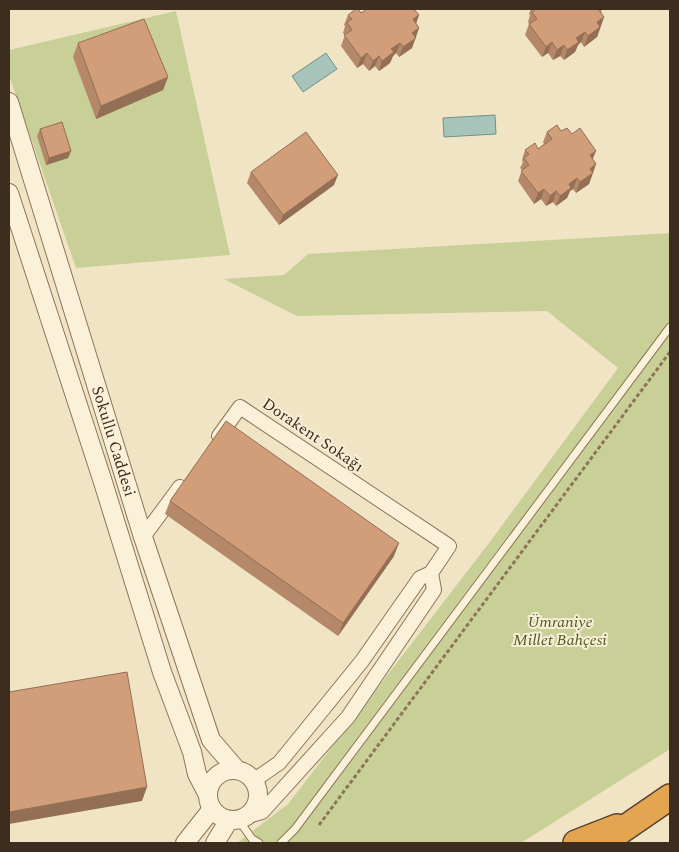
<svg xmlns="http://www.w3.org/2000/svg" width="679" height="852" viewBox="0 0 679 852" font-family="Spectral,serif">
  <rect width="100%" height="100%" fill="#f1e4c5"/>
  <!-- green -->
  <g fill="#c8d098">
    <path d="M176 11 230 255 76 268 9 75V50Z"/>
    <path d="M670 233V749L521 843H237L288 804 489 543 618 368 547 311 297 316 224 279 284 275 308 254Z"/>
  </g>
  <!-- water -->
  <g fill="#a7c4bb" stroke="#6d938a">
    <path d="M326 53 337 69 303 92 292 76Z"/>
    <path d="M495 115 496 134 444 137 443 118Z"/>
  </g>
  <g fill="none" stroke-linecap="round" stroke-linejoin="round">
    <!-- service casing -->
    <g stroke="#8d755a" stroke-width="9">
      <g id="service">
        <path d="M238 819 252 839 259 843"/>
        <path d="M281 843 295 829 670 327"/>
      </g>
    </g>
    <!-- minor casing -->
    <g stroke="#8d755a" stroke-width="16">
      <g id="minor">
        <path d="M219 436 240 407 449 546 431 573 420 578 362 661 293 746 279 763 253 781"/>
        <path d="M143 537 180 487"/>
        <path d="M247 816 262 812 348 717 434 590 431 573"/>
      </g>
    </g>
    <!-- tertiary casing -->
    <g stroke="#8d755a" stroke-width="20">
      <g id="tertiary">
        <path id="s1" d="M9 102 143 537 211 740 237 770"/>
        <path d="M9 193 102 479 162 672 192 752 197 774 208 795"/>
        <circle cx="233" cy="795" r="25"/>
        <path d="M185 843 212 809"/>
        <path d="M215 843 229 820"/>
      </g>
    </g>
    <!-- motorway casing -->
    <g stroke="#5a432e" stroke-width="28">
      <g id="motorway">
        <path d="M576 843 617 827"/>
        <path d="M603 843 670 797"/>
      </g>
    </g>
    <!-- path -->
    <path stroke="#8d755a" stroke-width="3" stroke-dasharray="4 2.5" stroke-linecap="butt" d="M319 825 670 352"/>
    <!-- service -->
    <use href="#service" stroke="#fbf1d9" stroke-width="7"/>
    <!-- minor -->
    <use href="#minor" stroke="#fbf1d9" stroke-width="14"/>
    <!-- tertiary -->
    <use href="#tertiary" stroke="#fbf1d9" stroke-width="18"/>
    <!-- motorway -->
    <use href="#motorway" stroke="#e3a552" stroke-width="25"/>
  </g>
  <!-- wall -->
  <g fill="#b48868">
    <path d="M531 9H602L601 13 604 17 597 37 584 47 581 42 578 45 575 52 564 60 560 56 553 60 548 53 542 57 525 35 529 24 528 22 530 15 529 14Z"/>
    <path d="M361 13 419 15 416 24 419 28 412 48 399 57 396 53 393 56 390 63 379 71 375 66 369 71 363 64 357 68 341 46 345 35 343 33 345 26 344 25 348 15Z"/>
    <path d="M78 43 168 77 163 90 96 119 73 57Z"/>
    <path d="M40 129 71 151 68 158 46 165 37 136Z"/>
    <path d="M561 131 572 134 596 164 589 184 576 193 573 189 570 191 567 198 556 206 553 202 546 206 541 199 534 204 518 181 522 170 520 168 523 162 522 160 525 150 538 149 544 144 543 142 547 132Z"/>
    <path d="M251 172 334 185 279 225 247 183Z"/>
    <path d="M170 501 394 556 338 636 165 514Z"/>
  </g>
  <!-- shaded-wall -->
  <g fill="#926f55">
    <path d="M419 15 415 26 413 19Z"/>
    <path d="M604 17 597 37 584 47 588 36 597 22Z"/>
    <path d="M419 28 412 48 399 57 403 47 412 33Z"/>
    <path d="M585 32 581 42 578 45 575 52 564 60 567 50 576 38Z"/>
    <path d="M552 42 548 53 542 57 546 47Z"/>
    <path d="M400 43 396 53 393 56 390 63 379 71 382 61 391 49Z"/>
    <path d="M564 45 560 56 553 60 557 50Z"/>
    <path d="M367 53 363 64 357 68 361 58Z"/>
    <path d="M379 56 375 66 369 71 373 61Z"/>
    <path d="M168 77 163 90 96 119 101 106Z"/>
    <path d="M71 151 68 158 46 165 49 158Z"/>
    <path d="M596 151 592 161 590 155Z"/>
    <path d="M596 164 589 184 576 193 580 182 590 169Z"/>
    <path d="M338 175 334 185 279 225 283 215Z"/>
    <path d="M577 178 573 189 570 191 567 198 556 206 560 196 569 184Z"/>
    <path d="M544 189 541 199 534 204 538 193Z"/>
    <path d="M556 191 553 202 546 206 550 196Z"/>
    <path d="M399 543 394 556 338 636 343 623Z"/>
    <path d="M147 787 142 801 9 824V812Z"/>
  </g>
  <!-- building -->
  <g fill="#d19e79" stroke="#926f55">
    <path d="M356 9H358L361 13 367 9H414L419 15 413 19 419 28 412 33 416 38 403 47 400 43 391 49 394 52 382 61 379 56 373 61 367 53 361 58 344 35 352 30 347 22 352 19 348 15Z"/>
    <path d="M536 9H598L604 17 597 22 600 27 588 36 585 32 576 38 579 42 567 50 564 45 557 50 552 42 546 47 529 24 537 19 532 12Z"/>
    <path d="M144 19 168 77 101 106 78 43Z"/>
    <path d="M62 122 71 151 49 158 40 129Z"/>
    <path d="M557 125 561 131 567 128 572 134 580 128 596 151 590 155 596 164 590 169 593 173 580 182 577 178 569 184 571 188 560 196 556 191 550 196 544 189 538 193 521 171 529 165 524 158 529 154 525 150 535 143 538 149 552 139 547 132Z"/>
    <path d="M306 132 338 175 283 215 251 172Z"/>
    <path d="M226 421 399 543 343 623 170 501Z"/>
    <path d="M127 672 147 787 9 812V692Z"/>
  </g>
  <g text-anchor="middle" dominant-baseline="central" stroke-width="4" stroke-linejoin="round" paint-order="stroke">
    <!-- street labels -->
    <g font-size="16" fill="#3c2d1e" stroke="#f7eed5">
      <text transform="translate(313 435) rotate(34)">Dorakent Sokağı</text>
      <text stroke="none"><textPath href="#s1" startOffset="355">Sokullu Caddesi</textPath></text>
    </g>
    <!-- park labels -->
    <g font-size="16" font-style="italic" fill="#4b5a24" stroke="#f7eed5">
      <text x="560" y="622">Ümraniye<tspan x="560" dy="18">Millet Bahçesi</tspan></text>
    </g>
  </g>
  <!-- border -->
  <rect width="679" height="852" fill="none" stroke="#3c2d1e" stroke-width="20"/>
</svg>
